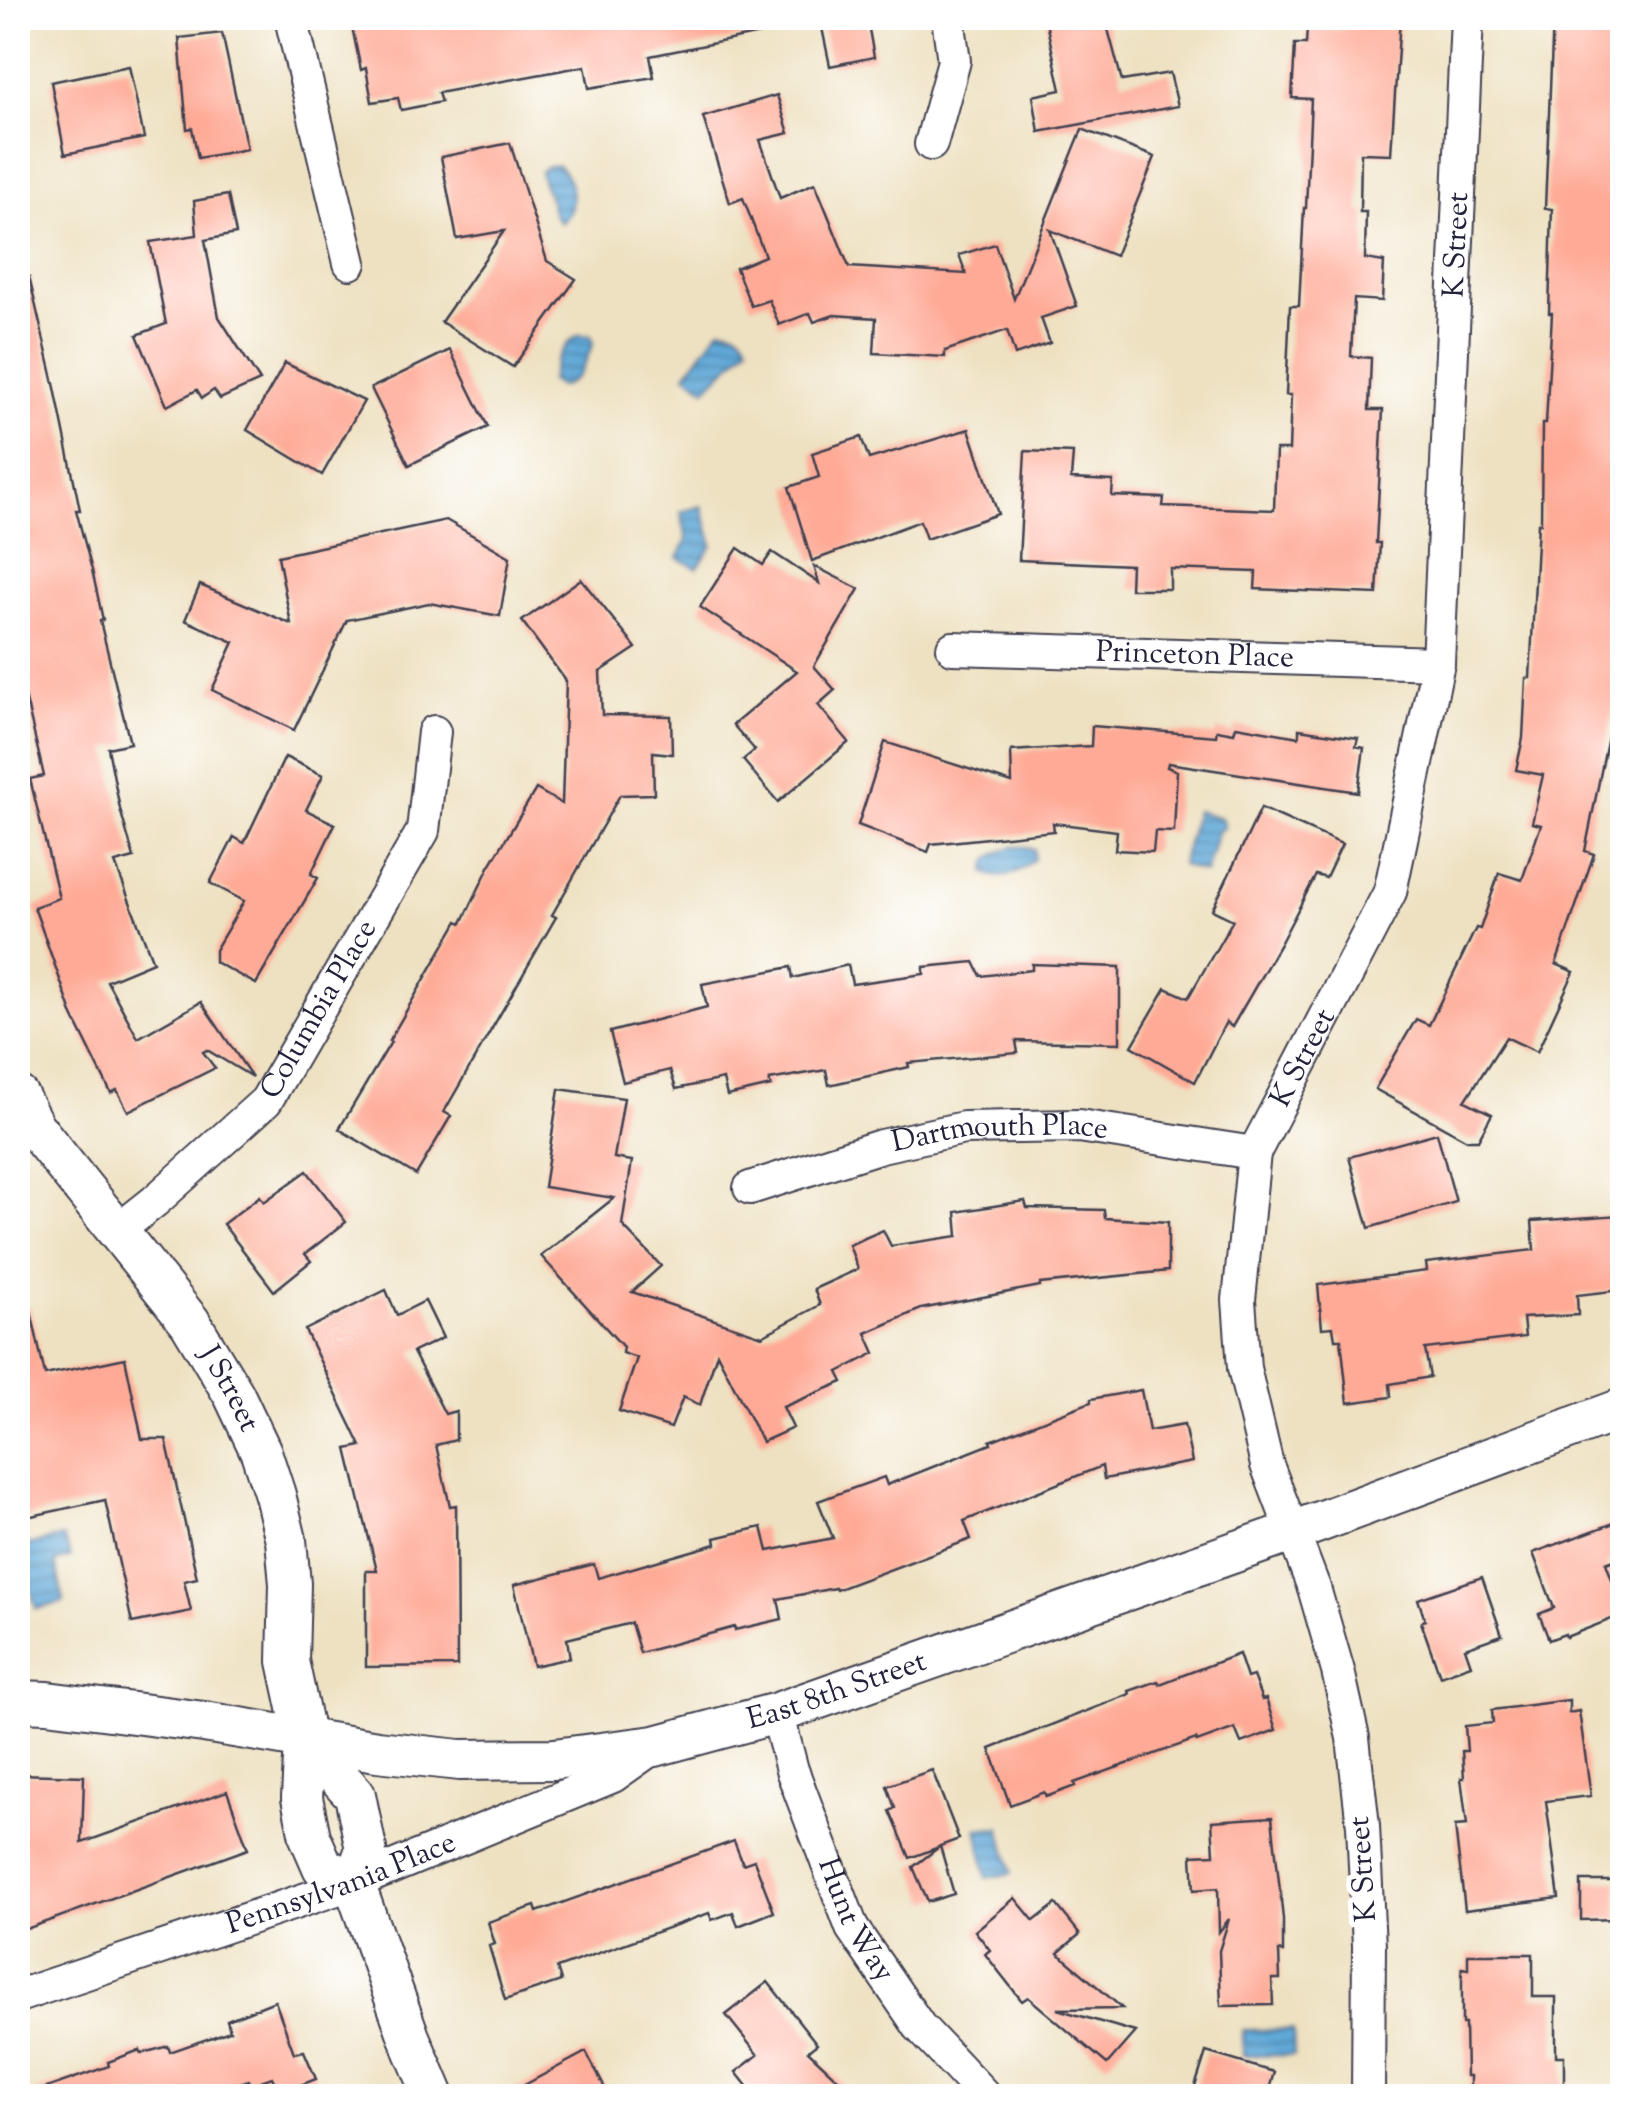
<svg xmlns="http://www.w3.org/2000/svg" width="1640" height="2114" viewBox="0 0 1640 2114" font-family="'Sorts Mill Goudy',serif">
  <defs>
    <pattern id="water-rules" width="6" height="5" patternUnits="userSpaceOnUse" patternTransform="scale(2.5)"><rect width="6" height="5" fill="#60a8d7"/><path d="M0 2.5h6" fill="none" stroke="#4f88b0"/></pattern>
  </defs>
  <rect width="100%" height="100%" fill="#fff"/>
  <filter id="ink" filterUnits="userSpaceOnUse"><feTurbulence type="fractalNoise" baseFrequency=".01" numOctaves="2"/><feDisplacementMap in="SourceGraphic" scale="20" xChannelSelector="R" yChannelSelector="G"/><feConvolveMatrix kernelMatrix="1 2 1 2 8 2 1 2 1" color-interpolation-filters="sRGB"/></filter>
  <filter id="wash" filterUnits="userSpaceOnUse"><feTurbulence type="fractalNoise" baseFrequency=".0048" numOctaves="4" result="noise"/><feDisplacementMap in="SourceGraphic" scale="40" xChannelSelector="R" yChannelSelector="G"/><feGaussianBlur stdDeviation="2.25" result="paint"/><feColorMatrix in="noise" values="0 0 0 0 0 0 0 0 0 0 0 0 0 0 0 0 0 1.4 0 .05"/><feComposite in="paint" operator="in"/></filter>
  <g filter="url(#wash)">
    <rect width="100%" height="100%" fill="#eee1c1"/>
    <!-- water -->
    <g fill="url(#water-rules)" stroke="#416589" stroke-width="2.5">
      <path d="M557 165C574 179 578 208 561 223 550 215 553 206 548 194 544 185 541 181 540 171L548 166Z"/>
      <path d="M720 328C735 329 742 331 749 345L706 389 686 374Z"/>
      <path d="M579 335 591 336 593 344C584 363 582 381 559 387L550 381C554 363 563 343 579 335Z"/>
      <path d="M702 506 713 545 697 568 678 558 687 540 681 512Z"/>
      <path d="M1196 811 1221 818 1224 827 1217 832 1205 873 1181 865Z"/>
      <path d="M1012 847H1026L1034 850V859C1019 872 1005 882 986 873 985 857 999 852 1012 847Z"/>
      <path d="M63 1537 71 1558 55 1562 64 1602 36 1609 26 1571 18 1573V1543L26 1541 28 1545Z"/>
      <path d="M1000 1827 1012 1873 987 1878 977 1828Z"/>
      <path d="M1243 2030H1293L1294 2055 1243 2056Z"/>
    </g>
    <g id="blocks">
      <!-- building -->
      <g fill="#feaa96">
        <path d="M374 18H774L775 31 650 56 654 77 589 88 585 66 438 93 441 102 401 110 398 98 372 102 366 68 361 70 351 22Z"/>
        <path d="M820 18H867L874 57 830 66Z"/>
        <path d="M1045 18H1105L1122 81 1170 73 1178 106 1039 132 1033 96 1061 90Z"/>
        <path d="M1343 18H1400L1391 154 1361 153 1360 212H1366L1365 259 1384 262 1382 301 1354 299 1351 356 1371 358 1369 410H1383L1376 543H1380L1377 594 1255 589 1256 572 1170 569V589H1130L1131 565 1019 560 1025 451 1073 453 1071 479 1113 481 1112 496 1164 498 1163 506 1274 510 1276 450H1289L1291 395H1286L1290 306H1299L1304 208H1306L1311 99 1292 98 1295 44H1306L1307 28 1342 30Z"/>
        <path d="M1553 18 1622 20V515L1615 630H1622V703L1615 702 1585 851 1594 854 1556 964 1574 972 1537 1052 1506 1037 1465 1101 1492 1114 1478 1140H1467L1375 1089 1416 1019 1429 1025 1476 928 1480 929 1499 873 1522 880 1541 825 1532 823 1543 775 1516 770 1523 738 1526 678H1530L1538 523H1541L1542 424H1546L1552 313H1549L1552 209 1545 208Z"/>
        <path d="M222 33 247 149 198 158 192 128 187 129 179 38Z"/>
        <path d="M129 66 144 138 65 154 51 82Z"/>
        <path d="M777 95 789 133 760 140 780 198 815 183 849 267 966 274 959 255 995 244 1014 299 1082 129 1155 157 1115 256 1050 230 1077 306 1041 318 1050 343 1015 355 1007 330 945 351V357L874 353 876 318 834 315 814 322 810 313 779 325 769 300 751 306 736 268 765 256 743 198 730 203 703 117Z"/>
        <path d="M510 143 547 261 576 279 513 367 441 322 504 231 457 239 441 157Z"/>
        <path d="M228 195 236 234 205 240 219 317 260 381 220 399 214 390 202 398 197 390 167 406 137 335 166 324 150 242 197 235 194 201Z"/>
        <path d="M29 277 55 388 80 510H76L92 570 103 620 100 621 130 743 108 748 120 809 134 858 115 863 153 962 107 981 138 1038 201 1002 252 1077 207 1050 203 1052 215 1068 128 1111 117 1090 111 1093 73 1016 34 907 59 898 30 779 44 776 18 666V279Z"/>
        <path d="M450 350 488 427 409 465 371 388Z"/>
        <path d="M285 363 364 401 322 475 247 430Z"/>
        <path d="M969 429 998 514 926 539 920 521 812 561 789 487 819 477 812 453 861 437 869 459Z"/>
        <path d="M446 520 510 557 500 616 429 603 347 620 294 730 212 690 234 642 185 620 200 585 291 624 278 556Z"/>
        <path d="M738 548 763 565 772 552 819 583 814 566 859 589 814 666 835 690 818 705 849 742 778 802 743 760 755 750 733 725 797 671 700 607Z"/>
        <path d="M581 579 636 648 600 672 602 715 671 716 672 754 653 752 654 794 620 795 552 915 556 917 444 1112 451 1116 416 1175 339 1129 391 1042 389 1041 458 921 462 923 489 867 536 789 562 804 566 681 522 621Z"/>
        <path d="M1092 726 1216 736 1217 730 1234 733 1236 726 1299 737V729L1358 738 1356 746 1364 748 1358 792 1168 763 1167 767 1177 771 1174 832 1155 831 1153 852 1115 850 1117 831 1053 823 1054 831 931 844 928 852 858 825 885 742 1012 783 1011 751 1091 746Z"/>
        <path d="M285 757 323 775 306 810 335 824 311 874 318 878 256 984 215 962V950L244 901 210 883 234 837 244 843Z"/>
        <path d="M1261 808 1342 844 1326 878 1316 875 1280 944 1232 1027 1226 1022 1195 1082 1132 1046 1166 988 1188 998 1233 920 1212 910Z"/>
        <path d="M974 962 981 976 1032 970V964L1120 967V1043L1016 1041 1018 1053 908 1063 909 1067 829 1085 826 1070 769 1080 771 1086 727 1096 723 1079 676 1089 670 1070 623 1082 610 1032 707 1007 702 984 791 967 793 978 848 965 852 984 924 974V967Z"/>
        <path d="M559 1089 624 1098 614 1158 632 1161 622 1225 661 1266 632 1292 762 1336 820 1305 814 1289 858 1269 849 1245 883 1230 891 1246 958 1236 956 1212 1025 1201 1027 1208 1104 1210 1105 1218 1168 1222V1271L1040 1284V1286L921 1309 866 1333 875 1353 838 1372 843 1382 783 1407 793 1428 762 1442 717 1353 700 1405 683 1397 671 1428 619 1411 637 1358 622 1353 623 1347 541 1256 614 1198 544 1187Z"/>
        <path d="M1437 1133 1456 1202 1369 1228 1349 1157Z"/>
        <path d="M307 1171 346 1222 305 1254 311 1261 274 1291 223 1224 260 1196 264 1202Z"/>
        <path d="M1621 1215 1622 1290 1577 1295 1578 1315 1523 1318 1525 1337 1425 1349 1430 1377 1390 1384 1391 1397 1348 1403 1341 1339H1335L1333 1327 1322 1328 1318 1285 1427 1271 1426 1263 1534 1250 1532 1221Z"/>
        <path d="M386 1290 397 1315 425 1301 443 1338 413 1352 445 1414 456 1411V1440L436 1445 450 1506 456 1505 457 1666 366 1667V1571H377L347 1449 361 1446 305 1330Z"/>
        <path d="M30 1307 45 1375 125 1358 142 1439H166L197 1578 184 1581 191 1611 132 1623 105 1500 18 1519V1309Z"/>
        <path d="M1141 1390 1149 1431 1184 1425 1192 1462 1104 1479 1102 1466 964 1521 971 1539 836 1590 835 1588 778 1599 782 1619 735 1630V1627L640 1653 631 1623 567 1639 570 1658 533 1666 514 1585 594 1564 598 1578 716 1544 715 1538 762 1527 768 1551 833 1538 818 1501 884 1477 887 1485 991 1444 990 1441 1091 1402V1399Z"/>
        <path d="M1622 1520V1557L1606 1563 1622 1607V1615L1566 1637 1565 1634 1549 1640 1539 1614 1554 1608 1533 1553Z"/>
        <path d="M1482 1577 1502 1635 1465 1648 1471 1665 1440 1676 1421 1622 1425 1620 1418 1599Z"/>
        <path d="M1239 1654 1247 1678 1253 1676 1262 1700 1266 1699 1276 1730 1241 1743 1235 1728 1197 1742 1196 1739 1074 1783 1075 1786 1046 1797 1044 1792 1010 1805 990 1749 1130 1694 1129 1691 1158 1681 1160 1684Z"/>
        <path d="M1569 1700V1713L1579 1711 1591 1796 1546 1801 1559 1898 1465 1910 1455 1826 1467 1825 1461 1778H1464L1462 1751H1467L1465 1726 1493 1723 1492 1710Z"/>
        <path d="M932 1770 959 1839 940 1846 954 1894 928 1902 913 1867 939 1847 910 1858 890 1811 895 1808 887 1786Z"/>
        <path d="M18 1774 84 1776 82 1843 227 1791 248 1849 18 1932Z"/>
        <path d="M1272 1817 1283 1919V1952L1279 1951 1280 1979H1272L1273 2005 1221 2006 1219 1951 1229 1919 1219 1932 1218 1888 1194 1890 1192 1855 1214 1854 1212 1821Z"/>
        <path d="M734 1841 743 1864 754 1860 774 1912 738 1926 733 1912 712 1920 709 1913 557 1968 561 1981 505 2000 489 1946 495 1944 488 1922 535 1906 537 1912Z"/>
        <path d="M1581 1881H1618V1919L1581 1920Z"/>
        <path d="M1015 1898 1034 1921 1056 1904 1080 1934 1058 1953 1122 2008 1057 2009 1135 2032 1107 2064 1028 1997 1022 2001 985 1954 990 1950 975 1931Z"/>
        <path d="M1468 1954H1533V1997H1556V2056H1564V2095L1470 2096V2076H1466L1465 2024H1462V1968L1468 1969Z"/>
        <path d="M768 1982 817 2044 808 2051 856 2096H755L736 2072 758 2055 726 2015Z"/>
        <path d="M275 2001 294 2053 304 2051 316 2079 280 2093 272 2077 250 2085 248 2080 200 2096H36L35 2092 109 2066 108 2062 140 2050 141 2054 168 2046 170 2052 230 2031 227 2020Z"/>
        <path d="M586 2052 609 2096H504Z"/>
        <path d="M1206 2052 1274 2072 1267 2096H1192Z"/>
      </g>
    </g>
  </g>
  <g filter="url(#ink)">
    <use href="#blocks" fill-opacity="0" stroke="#413f4f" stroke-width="2.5"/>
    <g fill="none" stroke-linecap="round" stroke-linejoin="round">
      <!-- minor casing -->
      <g stroke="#413f4f" stroke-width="36">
        <g id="minor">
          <path d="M291 18 350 263"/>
          <path d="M931 144 954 61 948 18"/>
          <path id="s1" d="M953 648 1438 663"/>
          <path id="s2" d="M750 1188 881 1146 964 1128 1079 1126 1254 1153"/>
          <path id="s3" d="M116 1232 155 1201 266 1101 423 831 434 732"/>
          <path id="s4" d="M777 1713 792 1770 852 1928 919 2026 985 2096"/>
          <path id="s5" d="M18 1996 354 1883 613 1776 654 1747"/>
          <path id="s6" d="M1368 2096 1369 1946 1363 1826 1353 1738 1338 1671 1314 1588 1267 1465 1244 1368 1239 1300 1254 1153 1390 892 1438 663 1467 18"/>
        </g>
      </g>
      <!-- tertiary casing -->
      <g stroke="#413f4f" stroke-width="44">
        <g id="tertiary">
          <path id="s7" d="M18 1096 34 1127 190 1322 234 1395 261 1452 275 1495 286 1540 290 1584 288 1661 305 1740 302 1798 310 1837 323 1867 354 1883"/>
          <path id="s8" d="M18 1701 47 1702 204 1722 377 1751 460 1760 554 1759 655 1746 777 1713 1292 1532 1622 1409"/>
          <path d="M305 1740 355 1795 366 1849 354 1883 409 2037 434 2096"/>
        </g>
      </g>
      <!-- minor -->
      <use href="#minor" stroke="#fff" stroke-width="32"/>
      <!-- tertiary -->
      <use href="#tertiary" stroke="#fff" stroke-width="40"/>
    </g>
  </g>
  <g text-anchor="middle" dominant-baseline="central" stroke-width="10" stroke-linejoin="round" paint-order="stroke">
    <!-- street labels -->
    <g font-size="30" fill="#22223b" stroke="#fff">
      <text stroke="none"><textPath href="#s6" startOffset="1908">K Street</textPath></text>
      <text stroke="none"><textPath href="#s1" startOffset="242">Princeton Place</textPath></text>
      <text stroke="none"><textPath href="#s3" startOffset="305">Columbia Place</textPath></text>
      <text stroke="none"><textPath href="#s6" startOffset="1068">K Street</textPath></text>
      <text stroke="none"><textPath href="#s2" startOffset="258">Dartmouth Place</textPath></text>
      <text stroke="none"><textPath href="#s7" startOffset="362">J Street</textPath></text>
      <text stroke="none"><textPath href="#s8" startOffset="832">East 8th Street</textPath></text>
      <text transform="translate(1364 1869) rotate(-94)">K Street</text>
      <text stroke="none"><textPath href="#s5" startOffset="342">Pennsylvania Place</textPath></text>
      <text stroke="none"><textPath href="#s4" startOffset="222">Hunt Way</textPath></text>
    </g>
  </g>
  <!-- margin -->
  <rect width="1640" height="2114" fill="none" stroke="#fff" stroke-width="60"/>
</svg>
